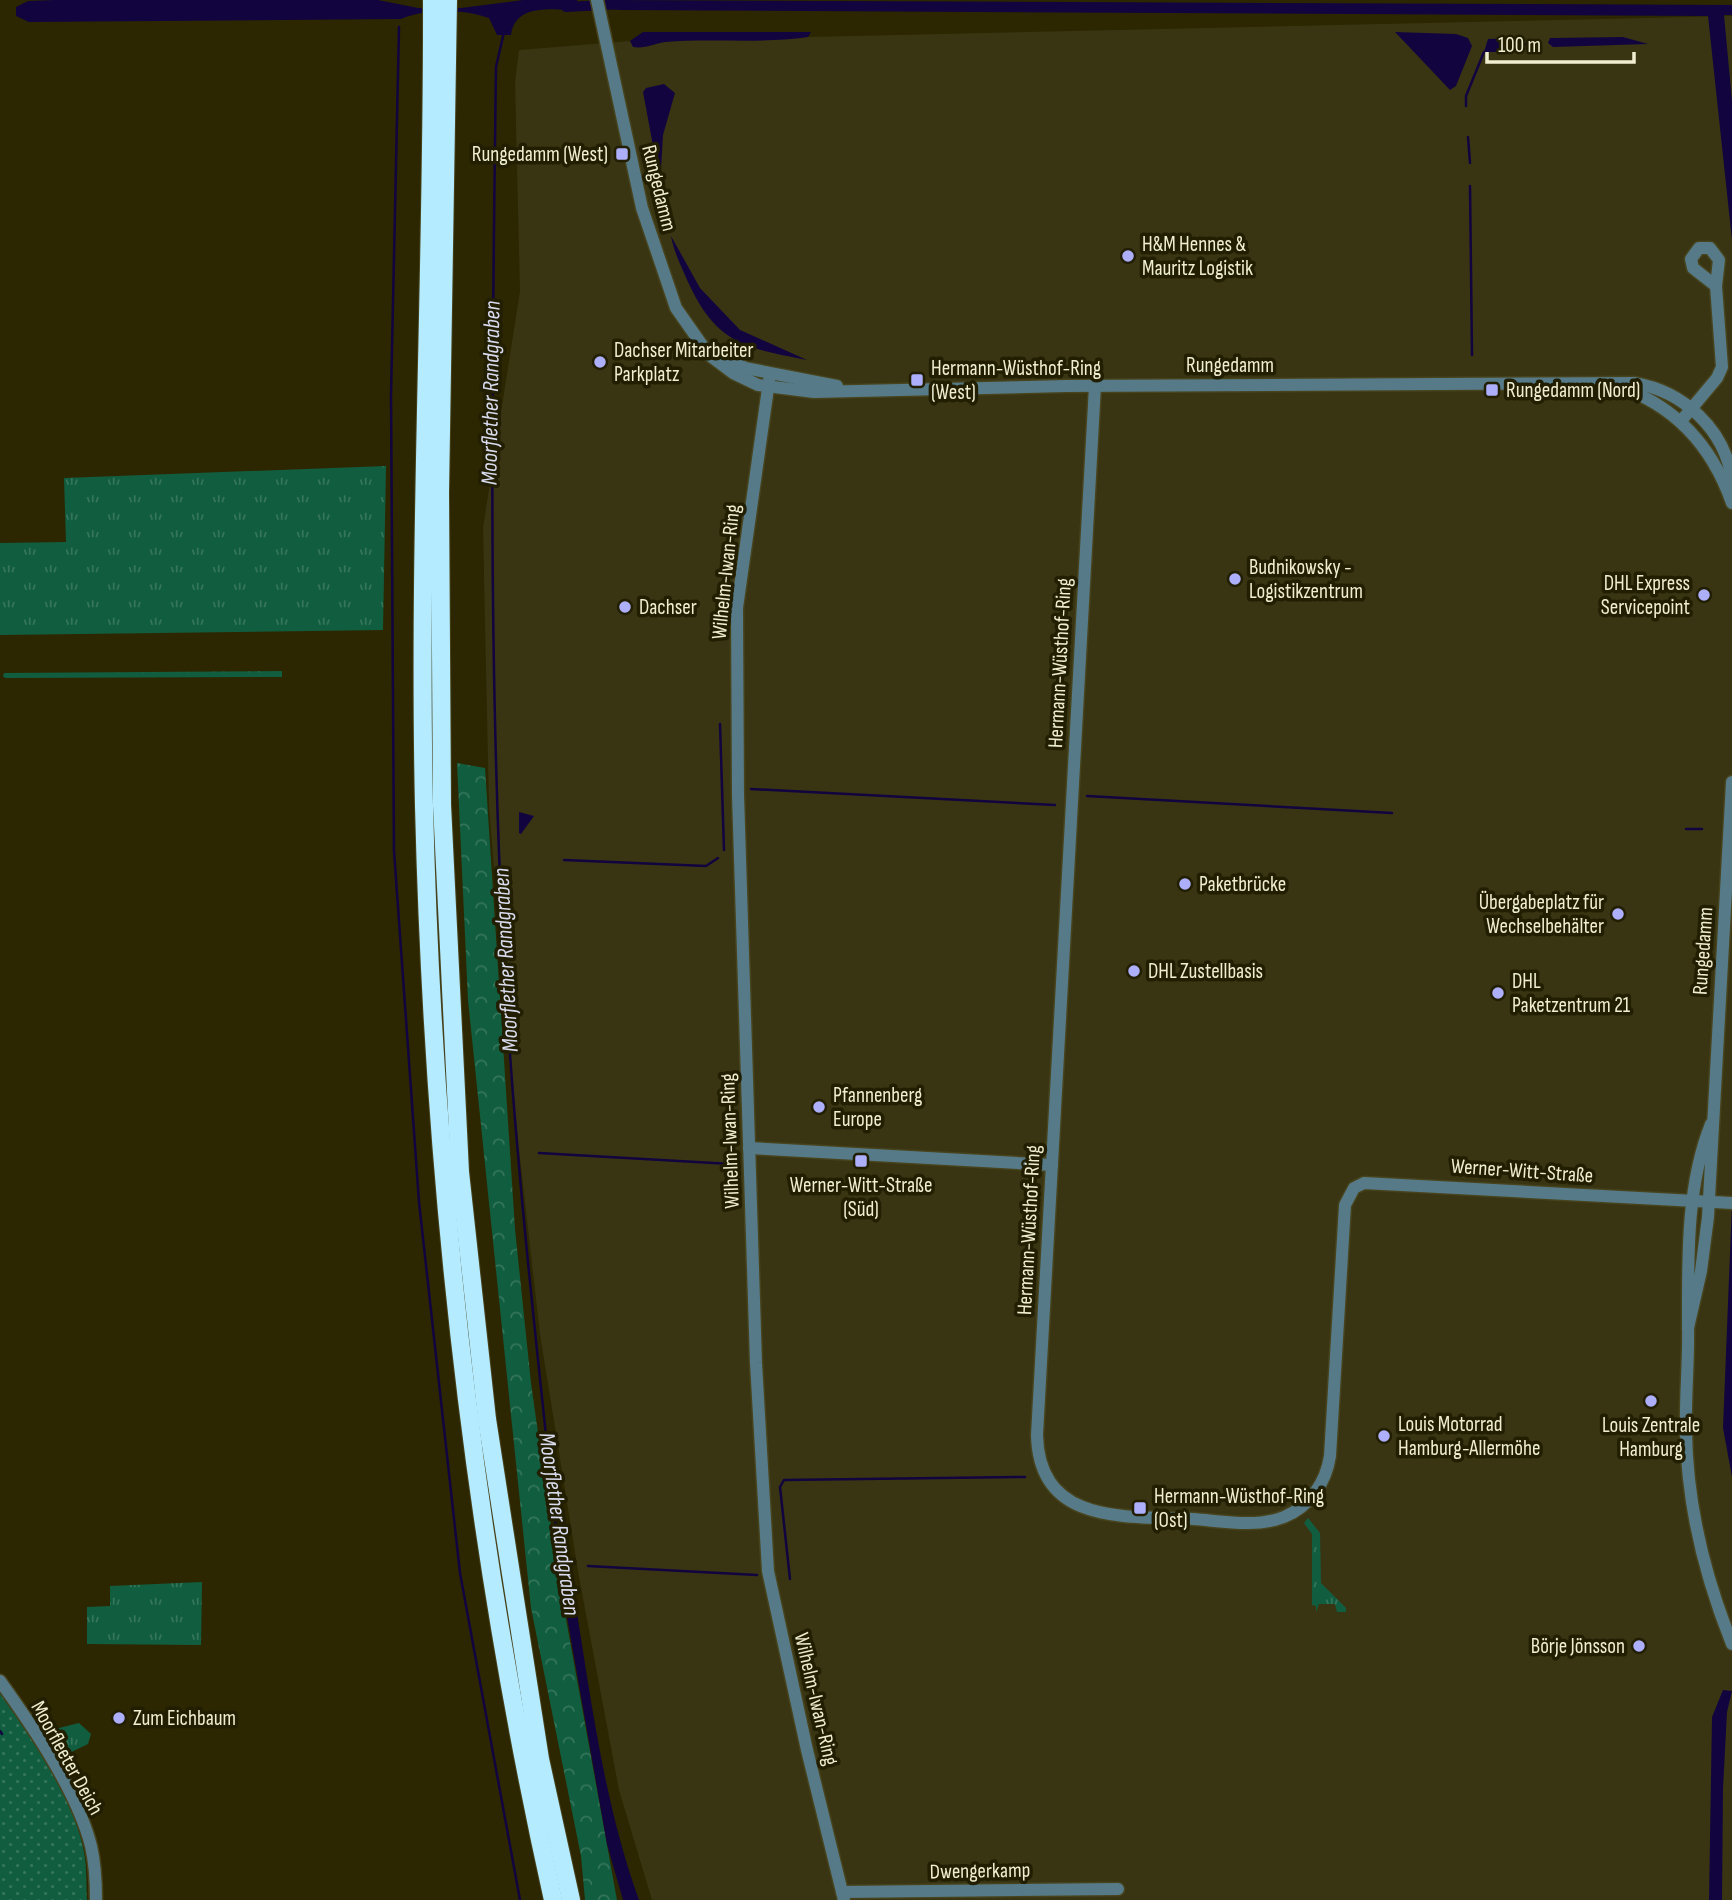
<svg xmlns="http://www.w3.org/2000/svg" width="1732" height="1900" viewBox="0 0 1732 1900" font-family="'Sofia Sans Condensed',sans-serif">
  <defs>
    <pattern id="grass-tufts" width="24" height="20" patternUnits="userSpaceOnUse" patternTransform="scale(1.75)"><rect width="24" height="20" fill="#115d40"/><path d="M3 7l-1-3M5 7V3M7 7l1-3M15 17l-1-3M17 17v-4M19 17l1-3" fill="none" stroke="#34755b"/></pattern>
    <pattern id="forest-crowns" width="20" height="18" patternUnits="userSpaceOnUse" patternTransform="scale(1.75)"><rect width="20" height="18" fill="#115d40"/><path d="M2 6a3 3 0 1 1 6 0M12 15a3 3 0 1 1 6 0" fill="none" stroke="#34755b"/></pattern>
    <pattern id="park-dots" width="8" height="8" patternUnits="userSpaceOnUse" patternTransform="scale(1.75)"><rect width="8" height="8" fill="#115d40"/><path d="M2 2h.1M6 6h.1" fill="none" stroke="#34755b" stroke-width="1.8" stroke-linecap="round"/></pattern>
  </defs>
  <rect width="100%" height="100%" fill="#2c2700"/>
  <!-- built -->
  <path fill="#393513" d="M1732 16V1900H652L619 1790 579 1577 540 1334 510 1070 489 806 483 528 520 291 515 82 519 50 630 41Z"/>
  <!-- grass -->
  <g fill="url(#grass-tufts)">
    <path d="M386 466 383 630 0 635V543L66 542 64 478Z"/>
    <path d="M1308 1518 1320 1533 1321 1583 1346 1608V1612H1337L1335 1604H1319L1316 1612V1606L1312 1605V1534L1304 1523Z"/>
    <path d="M202 1582 201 1645 87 1644V1607L110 1606V1586Z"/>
    <path d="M79 1723 91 1734 88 1744 59 1758 45 1735 47 1731Z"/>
  </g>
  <!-- forest -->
  <g fill="url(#forest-crowns)">
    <path d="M282 671V677L5 678 3 676 4 673Z"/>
    <path d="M457 763 485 768 515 1229 531 1383 558 1575 617 1900H585L581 1856 531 1608 468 1000Z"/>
  </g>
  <!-- park -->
  <path fill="url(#park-dots)" d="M0 1691C31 1735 74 1798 84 1852 87 1867 86 1884 87 1900H0Z"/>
  <!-- water -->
  <g fill="#12043f">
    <path d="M55 0H378L418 8H461L523 0H577L579 10C555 10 515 2 511 35H497L489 18C463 9 427 8 401 19L29 22 16 16V7L28 1Z"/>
    <path d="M610 0 1732 5V15H1724L1732 101V240L1708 16 620 10 612 9Z"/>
    <path d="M643 32H811L808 37C760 44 712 38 665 42 653 44 645 49 633 47L630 41Z"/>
    <path d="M1395 32 1456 34 1468 38 1472 46 1456 86 1450 90Z"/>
    <path d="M1623 37 1648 44 1553 47 1548 43 1550 38Z"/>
    <path d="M1517 38 1527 44 1520 52H1484L1488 39Z"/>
    <path d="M664 84 675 93 663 135 661 169 665 210 643 92 646 88Z"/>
    <path d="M671 236 700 288 740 330 807 360C744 348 716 343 688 282 681 266 674 252 671 236Z"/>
    <path d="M519 812 534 816 521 834 519 833Z"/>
    <path d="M1732 1203V1477L1723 1428Z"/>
    <path d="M570 1571C589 1681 601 1795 639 1900H623L607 1844 560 1577Z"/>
    <path d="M1723 1690 1732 1691 1727 1712 1723 1789 1722 1900H1709L1712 1717Z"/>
  </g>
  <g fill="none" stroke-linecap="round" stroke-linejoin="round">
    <!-- stream -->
    <g stroke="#12043f" stroke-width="2.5">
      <path d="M399 27 391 395 394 851 419 1202 460 1573 520 1900"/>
      <path d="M504 32 496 67C492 359 488 651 503 942 513 1138 535 1333 556 1528L566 1575"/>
      <path d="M1466 106V96L1484 52"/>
      <path d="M1468 137 1470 163"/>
      <path d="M1470 186 1472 355"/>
      <path d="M720 724 724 850"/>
      <path d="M751 789 1055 805"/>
      <path d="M1087 796 1392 813"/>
      <path d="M1686 829H1702"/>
      <path d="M564 860 706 866 718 858"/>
      <path d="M539 1153 731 1164"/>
      <path d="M588 1566 757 1575"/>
      <path d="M790 1579 780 1487 784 1480 1025 1477"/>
      <path d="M0 1731 2 1734"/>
    </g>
    <!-- canal -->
    <path stroke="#12043f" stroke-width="10" d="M566 7 623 4"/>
    <!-- minor casing -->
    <g stroke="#47431d" stroke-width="15">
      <g id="minor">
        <path d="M597 0 642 208 676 308 709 355 733 373 758 385 814 392 1066 386 1634 383C1683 391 1725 429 1732 480"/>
        <path d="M714 353 745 368 837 386"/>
        <path d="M770 374 737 608 738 795 756 1363 768 1571 807 1750 844 1900"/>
        <path d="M1095 386 1037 1435C1039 1526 1128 1516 1193 1519 1222 1521 1256 1528 1284 1517 1309 1507 1326 1483 1330 1456L1345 1205 1354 1188 1364 1183 1732 1203"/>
        <path d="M1617 386C1675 405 1712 446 1732 503"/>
        <path d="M1681 421 1717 378 1722 367 1716 286 1719 260 1710 248H1699L1691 259 1693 268 1716 286"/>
        <path d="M1711 1124C1686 1186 1688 1260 1688 1325 1689 1360 1685 1396 1686 1431 1687 1504 1705 1577 1732 1644"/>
        <path d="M749 1148 1052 1165"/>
        <path d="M1688 1328 1701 1271 1708 1217 1732 782"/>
        <path d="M0 1681C33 1727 77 1791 91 1846 95 1863 96 1882 96 1900"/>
        <path d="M842 1892 1118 1889"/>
      </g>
    </g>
    <!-- highway casing -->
    <g stroke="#47431d" stroke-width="20">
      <g id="highway">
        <path d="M432 0C433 269 418 537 424 806 433 1173 473 1542 553 1900"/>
        <path d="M448 0 440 493 442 805 460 1172 487 1419 509 1561 540 1759 571 1900"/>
      </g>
    </g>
    <!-- minor -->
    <use href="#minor" stroke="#567a87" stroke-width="12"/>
    <!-- highway -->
    <use href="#highway" stroke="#b5ebff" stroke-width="18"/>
  </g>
  <!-- markers -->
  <g fill="#adaffb" stroke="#211e02" stroke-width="2.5">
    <rect x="615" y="147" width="14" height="14" rx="3.5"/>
    <circle cx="1128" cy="256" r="7"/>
    <circle cx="600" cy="362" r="7"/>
    <rect x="910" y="373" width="14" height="14" rx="3.5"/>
    <rect x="1485" y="383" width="14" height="14" rx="3.5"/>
    <circle cx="1235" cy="579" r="7"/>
    <circle cx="1704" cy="595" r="7"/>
    <circle cx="625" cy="607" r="7"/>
    <circle cx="1185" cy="884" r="7"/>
    <circle cx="1618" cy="914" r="7"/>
    <circle cx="1134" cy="971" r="7"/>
    <circle cx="1498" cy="993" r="7"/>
    <circle cx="819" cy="1107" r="7"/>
    <rect x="854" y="1154" width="14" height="14" rx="3.5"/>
    <circle cx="1651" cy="1401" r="7"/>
    <circle cx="1384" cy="1436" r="7"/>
    <rect x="1133" y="1501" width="14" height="14" rx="3.5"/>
    <circle cx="1639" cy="1646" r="7"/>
    <circle cx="119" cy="1718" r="7"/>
  </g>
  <g text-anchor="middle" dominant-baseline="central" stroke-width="7" stroke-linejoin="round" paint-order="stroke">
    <!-- poi labels -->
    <g font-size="21" fill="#f0eed1" stroke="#211e02" text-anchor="start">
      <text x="608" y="154" text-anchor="end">Rungedamm (West)</text>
      <text x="1142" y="244">H&amp;M Hennes &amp;<tspan x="1142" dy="24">Mauritz Logistik</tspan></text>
      <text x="614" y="350">Dachser Mitarbeiter<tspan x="614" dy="24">Parkplatz</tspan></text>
      <text x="931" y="368">Hermann-Wüsthof-Ring<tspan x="931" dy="24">(West)</tspan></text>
      <text x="1506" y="390">Rungedamm (Nord)</text>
      <text x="1249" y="567">Budnikowsky -<tspan x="1249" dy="24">Logistikzentrum</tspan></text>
      <text x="1690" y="583" text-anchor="end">DHL Express<tspan x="1690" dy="24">Servicepoint</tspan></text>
      <text x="639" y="607">Dachser</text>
      <text x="1199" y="884">Paketbrücke</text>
      <text x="1604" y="902" text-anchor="end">Übergabeplatz für<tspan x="1604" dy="24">Wechselbehälter</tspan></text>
      <text x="1148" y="971">DHL Zustellbasis</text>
      <text x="1512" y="981">DHL<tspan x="1512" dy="24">Paketzentrum 21</tspan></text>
      <text x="833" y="1095">Pfannenberg<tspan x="833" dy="24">Europe</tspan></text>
      <text x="861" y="1185" text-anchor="middle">Werner-Witt-Straße<tspan x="861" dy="24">(Süd)</tspan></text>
      <text x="1398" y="1424">Louis Motorrad<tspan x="1398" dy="24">Hamburg-Allermöhe</tspan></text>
      <text x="1651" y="1425" text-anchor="middle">Louis Zentrale<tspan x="1651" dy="24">Hamburg</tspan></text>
      <text x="1154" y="1496">Hermann-Wüsthof-Ring<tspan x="1154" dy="24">(Ost)</tspan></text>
      <text x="1625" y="1646" text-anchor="end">Börje Jönsson</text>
      <text x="133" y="1718">Zum Eichbaum</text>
    </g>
    <!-- street labels -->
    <g font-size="21" fill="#f0eed1" stroke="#211e02">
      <text transform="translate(659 188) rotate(76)">Rungedamm</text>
      <text x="1230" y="365">Rungedamm</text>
      <text transform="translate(726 572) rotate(-84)">Wilhelm-Iwan-Ring</text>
      <text transform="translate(1060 663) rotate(-87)">Hermann-Wüsthof-Ring</text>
      <text transform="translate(1703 951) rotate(-86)">Rungedamm</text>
      <text transform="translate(730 1141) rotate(-92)">Wilhelm-Iwan-Ring</text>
      <text transform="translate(1522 1171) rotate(4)">Werner-Witt-Straße</text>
      <text transform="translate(1029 1230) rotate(-87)">Hermann-Wüsthof-Ring</text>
      <text transform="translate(816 1699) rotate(77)">Wilhelm-Iwan-Ring</text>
      <text transform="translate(67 1758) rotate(61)">Moorfleeter Deich</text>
      <text transform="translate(980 1871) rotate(-1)">Dwengerkamp</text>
    </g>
    <!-- water labels -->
    <g font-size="23" font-style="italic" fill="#d9dbee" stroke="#211e02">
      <text transform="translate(491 393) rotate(-89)">Moorflether Randgraben</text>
      <text transform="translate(506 960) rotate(-93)">Moorflether Randgraben</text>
      <text transform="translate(559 1524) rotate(82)">Moorflether Randgraben</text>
    </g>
  </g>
  <!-- scale -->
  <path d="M1487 52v10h147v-10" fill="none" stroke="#f0eed1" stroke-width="3.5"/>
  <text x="1498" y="52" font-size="21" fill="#f0eed1" stroke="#211e02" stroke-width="5" paint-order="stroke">100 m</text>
</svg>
